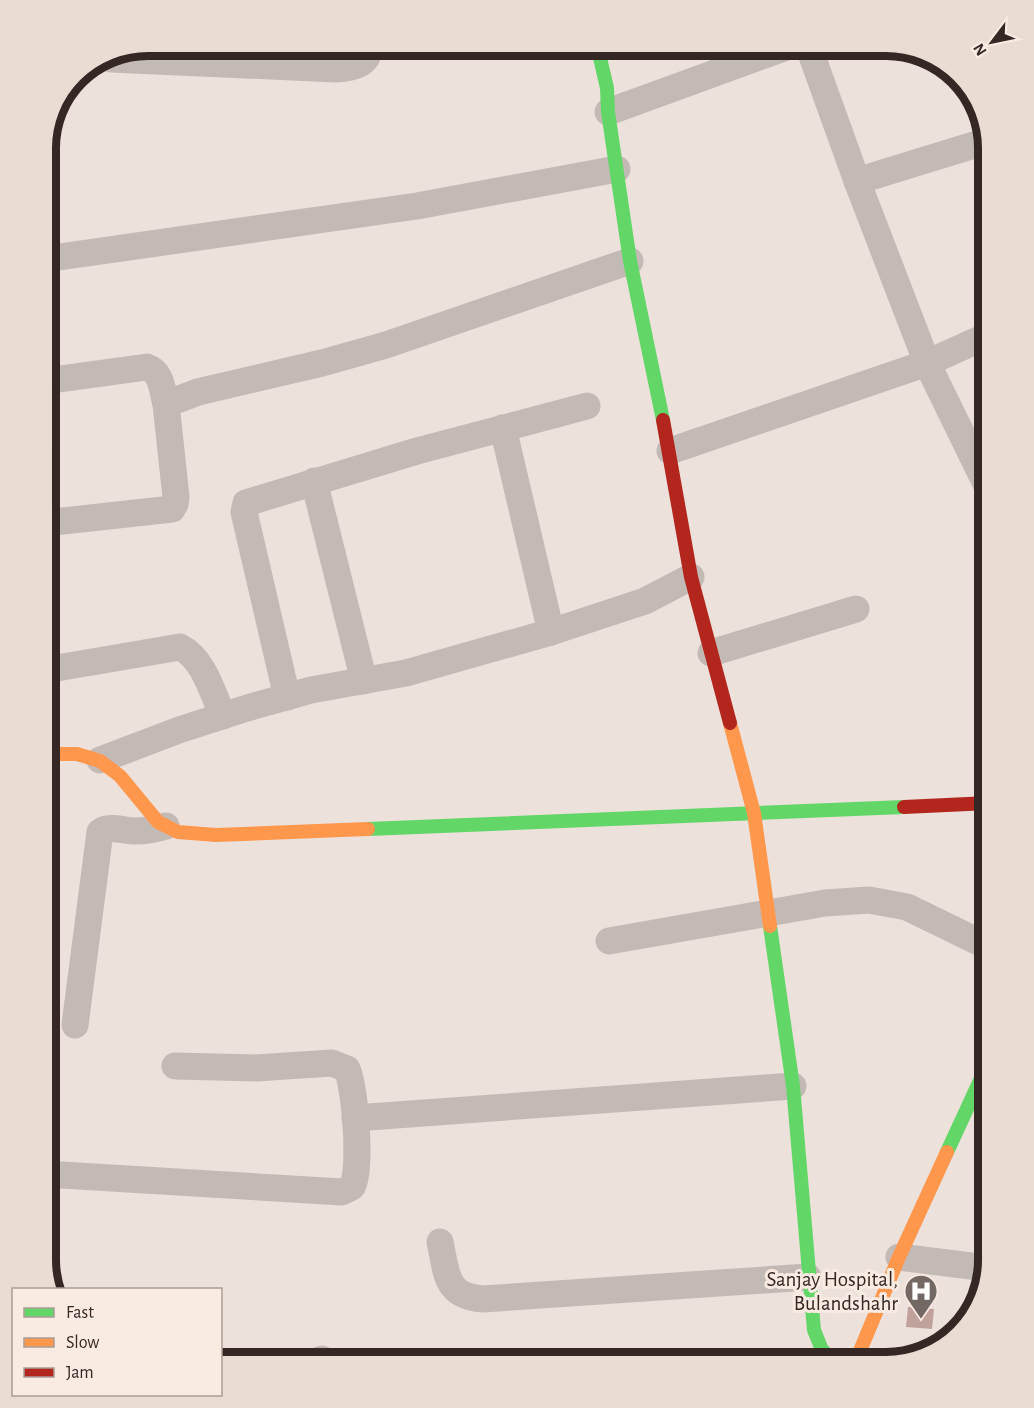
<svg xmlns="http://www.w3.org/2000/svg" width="1034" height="1408" viewBox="0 0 1034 1408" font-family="'Alegreya Sans',sans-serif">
  <rect width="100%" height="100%" fill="#ece1db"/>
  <!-- building -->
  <path fill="#c1a19c" d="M908 1307 934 1309 932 1329 906 1327Z"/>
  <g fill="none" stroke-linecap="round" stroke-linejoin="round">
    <!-- street -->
    <g stroke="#c4bab5" stroke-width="27">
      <path d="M808 45 857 181 927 363 989 490"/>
      <path d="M111 59 336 69C353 68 369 65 370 45"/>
      <path d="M608 112 792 45"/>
      <path d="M857 181 987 141"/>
      <path d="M45 259 417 206 617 169"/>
      <path d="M45 381 147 367C162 372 162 390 166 404"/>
      <path d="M503 428 551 632"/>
      <path d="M670 451 927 363 989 335"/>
      <path d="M314 481 364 681"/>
      <path d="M45 523 172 509 175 504 176 497 166 404 198 392 322 363 386 345 630 261"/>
      <path d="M711 653 856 609"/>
      <path d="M45 670 180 647C204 659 212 692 223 716"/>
      <path d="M287 697 244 512 246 503 417 451 587 406"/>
      <path d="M100 760 179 730 247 708 311 690 406 673 551 632 645 601 691 577"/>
      <path d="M609 941 825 903 869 900 907 907 989 947"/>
      <path d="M75 1025 100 832C110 825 124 831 135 831 145 831 156 829 166 826"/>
      <path d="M355 1118 793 1086"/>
      <path d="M45 1174 342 1192 352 1187C362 1170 355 1088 347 1069L332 1063 256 1068 175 1066"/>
      <path d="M440 1242C447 1274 445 1296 483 1299L808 1277"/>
      <path d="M899 1257 987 1268"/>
      <path d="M311 1363 322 1359 330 1363"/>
    </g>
    <!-- fast -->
    <g stroke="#63d668" stroke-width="14">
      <path d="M597 45 607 88 608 112 630 261 663 420"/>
      <path d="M368 829 904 807"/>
      <path d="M770 926 793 1086 814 1330 822 1350 836 1363"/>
      <path d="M947 1152 989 1061"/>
    </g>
    <!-- slow -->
    <g stroke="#ff974d" stroke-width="14">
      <path d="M730 723 754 813 770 926"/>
      <path d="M45 754H77L100 761 120 776 158 822 178 832 216 835 368 829"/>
      <path d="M855 1363 899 1257 947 1152"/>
    </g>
    <!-- jam -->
    <g stroke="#b3261e" stroke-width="14">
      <path d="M663 420 691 577 730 723"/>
      <path d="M904 807 989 803"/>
    </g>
  </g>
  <!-- icons -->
  <defs>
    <g id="hospital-pin" transform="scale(1.725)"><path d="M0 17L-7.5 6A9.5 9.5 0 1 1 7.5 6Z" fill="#746864" stroke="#faebe2"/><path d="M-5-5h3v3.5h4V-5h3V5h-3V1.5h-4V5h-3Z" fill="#fff"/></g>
  </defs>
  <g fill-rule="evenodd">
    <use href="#hospital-pin" x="921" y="1291"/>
  </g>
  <g text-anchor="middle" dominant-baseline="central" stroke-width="6" stroke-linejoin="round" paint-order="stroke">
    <!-- poi labels -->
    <g font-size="21" fill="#342724" stroke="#faebe2" text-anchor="end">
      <text x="898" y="1279">Sanjay Hospital,<tspan x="898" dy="24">Bulandshahr</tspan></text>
    </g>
  </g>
  <!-- crop -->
  <path d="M0 0H1034V1408H0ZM148 56H886A92 92 0 0 1 978 148V1260A92 92 0 0 1 886 1352H148A92 92 0 0 1 56 1260V148A92 92 0 0 1 148 56Z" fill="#eadbd3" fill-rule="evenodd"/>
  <path fill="none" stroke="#342724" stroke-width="8" d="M148 56H886A92 92 0 0 1 978 148V1260A92 92 0 0 1 886 1352H148A92 92 0 0 1 56 1260V148A92 92 0 0 1 148 56Z"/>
  <!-- legend -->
  <rect x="12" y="1288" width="210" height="108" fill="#faebe2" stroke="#ab9d96" stroke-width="1.5"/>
  <rect x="24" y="1308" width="30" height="9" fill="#63d668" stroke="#ab9d96" stroke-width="1.5"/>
  <text x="66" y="1318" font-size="18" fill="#342724">Fast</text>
  <rect x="24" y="1338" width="30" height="9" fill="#ff974d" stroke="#ab9d96" stroke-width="1.5"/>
  <text x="66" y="1348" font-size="18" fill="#342724">Slow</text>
  <rect x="24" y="1368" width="30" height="9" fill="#b3261e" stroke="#ab9d96" stroke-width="1.5"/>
  <text x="66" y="1378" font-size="18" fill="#342724">Jam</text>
  <!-- north arrow -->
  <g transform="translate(992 42) rotate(238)" stroke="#faebe2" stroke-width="4.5" paint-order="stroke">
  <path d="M0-4.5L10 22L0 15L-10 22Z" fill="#342724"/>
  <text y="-9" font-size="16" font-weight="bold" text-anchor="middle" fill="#342724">N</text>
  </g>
</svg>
